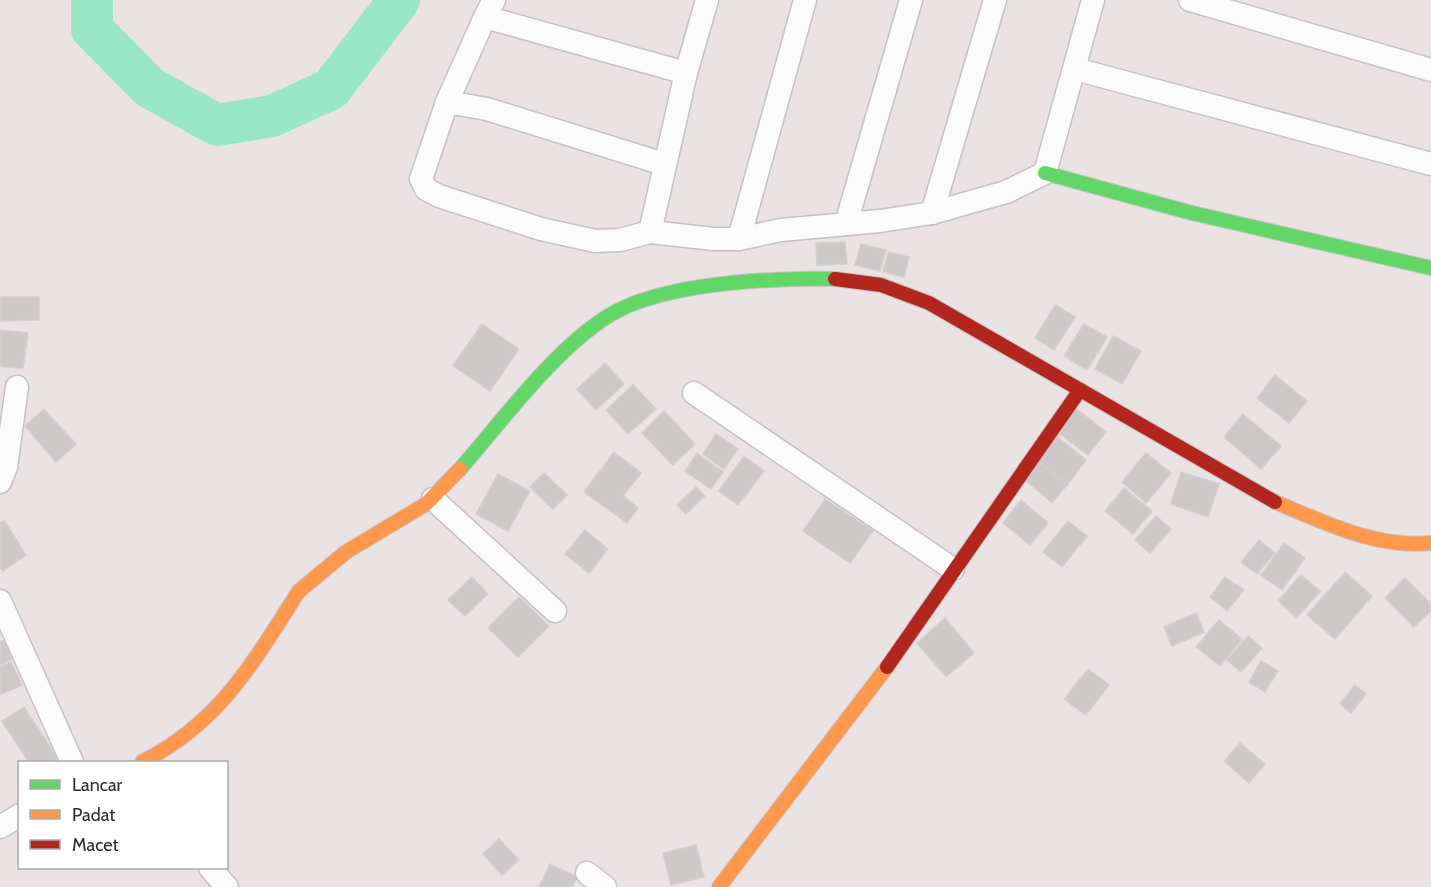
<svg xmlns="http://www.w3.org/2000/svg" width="1431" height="887" viewBox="0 0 1431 887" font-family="Cabin,sans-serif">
  <rect width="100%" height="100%" fill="#eae2e3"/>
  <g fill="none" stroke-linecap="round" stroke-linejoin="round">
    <!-- river -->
    <path stroke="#9ae7c6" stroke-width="42" d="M92 0V29L149 87 217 125 272 116 331 89 399 0"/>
  </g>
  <!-- building -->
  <g fill="#cec9c9" stroke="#d5cecf" stroke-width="1.5">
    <path d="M845 242 847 264 817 265 816 243Z"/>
    <path d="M861 244 886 250 880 271 855 265Z"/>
    <path d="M888 252 909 257 904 277 883 272Z"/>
    <path d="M0 297H39V320L0 321Z"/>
    <path d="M1055 305 1075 317 1054 350 1035 338Z"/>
    <path d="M482 324 519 349 490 391 453 366Z"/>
    <path d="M1084 324 1107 337 1087 370 1064 356Z"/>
    <path d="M0 330 28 333 23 369 0 366Z"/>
    <path d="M1113 336 1141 351 1122 384 1095 369Z"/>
    <path d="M605 363 624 384 596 410 577 389Z"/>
    <path d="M1275 375 1307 401 1289 423 1257 398Z"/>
    <path d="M633 385 656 409 628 434 606 410Z"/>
    <path d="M1073 406 1106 432 1088 455 1055 430Z"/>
    <path d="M44 409 76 444 56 462 25 426Z"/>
    <path d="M664 411 695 444 673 465 642 433Z"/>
    <path d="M1243 414 1281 446 1261 469 1224 437Z"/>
    <path d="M716 434 738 449 724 469 703 454Z"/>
    <path d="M1055 435 1086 460 1067 485 1036 459Z"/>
    <path d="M614 452 641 473 623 496 638 508 627 523 584 492Z"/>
    <path d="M697 453 723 472 711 489 685 471Z"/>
    <path d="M1146 453 1171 473 1146 503 1122 482Z"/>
    <path d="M744 456 764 471 738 505 719 491Z"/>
    <path d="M1036 459 1067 485 1052 503 1022 477Z"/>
    <path d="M1181 472 1219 484 1208 517 1171 504Z"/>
    <path d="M544 473 567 495 553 509 530 487Z"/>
    <path d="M498 474 530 491 508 531 476 514Z"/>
    <path d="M696 487 705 496 686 514 677 505Z"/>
    <path d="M1124 488 1152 511 1133 534 1105 511Z"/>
    <path d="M825 499 873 531 850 563 803 531Z"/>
    <path d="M1021 500 1048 523 1030 545 1003 523Z"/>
    <path d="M1156 516 1171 529 1150 553 1135 540Z"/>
    <path d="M4 520 26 555 3 571 0 567V523Z"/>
    <path d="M1068 521 1087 536 1062 567 1043 552Z"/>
    <path d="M585 530 608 549 589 573 565 554Z"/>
    <path d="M1259 540 1275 553 1257 574 1241 562Z"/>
    <path d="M1284 543 1305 558 1282 590 1261 575Z"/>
    <path d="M1345 572 1372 596 1335 639 1307 615Z"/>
    <path d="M1301 575 1320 591 1297 618 1278 601Z"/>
    <path d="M472 577 488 594 465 616 448 600Z"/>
    <path d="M1225 577 1244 590 1227 611 1210 597Z"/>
    <path d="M1405 578 1431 604V611L1414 627 1385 598Z"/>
    <path d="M519 597 549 626 518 657 488 628Z"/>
    <path d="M1196 613 1204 632 1172 646 1164 627Z"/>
    <path d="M945 618 974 653 946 677 917 643Z"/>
    <path d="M1219 620 1242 639 1220 666 1196 647Z"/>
    <path d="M1248 636 1262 648 1241 672 1227 660Z"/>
    <path d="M4 640 12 659 0 665V642Z"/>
    <path d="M1261 661 1278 671 1265 692 1249 682Z"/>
    <path d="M11 662 22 685 0 695V667Z"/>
    <path d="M1088 669 1109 685 1086 715 1064 699Z"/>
    <path d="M1355 685 1366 694 1351 713 1340 704Z"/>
    <path d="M24 707 58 759 53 762H29L2 721Z"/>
    <path d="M1240 743 1265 764 1249 783 1224 761Z"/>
    <path d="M499 839 519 860 502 875 483 854Z"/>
    <path d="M696 845 704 877 671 885 663 853Z"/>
    <path d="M550 864 577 877 572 887H539Z"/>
  </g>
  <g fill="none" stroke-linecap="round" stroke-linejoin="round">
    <!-- street casing -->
    <g stroke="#c4c2c3" stroke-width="25">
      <g id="street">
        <path d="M494 0 485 17 686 73"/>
        <path d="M1190 0 1431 70"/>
        <path d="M485 17 447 102 487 109 664 164"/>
        <path d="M1075 69 1431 164"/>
        <path d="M447 102 421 179 426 189 439 196 541 229 595 241 620 240 650 232 714 239H739L781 230 880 221 932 213 1006 192 1045 173 1093 0"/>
        <path d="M932 213 995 0"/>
        <path d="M846 224 911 0"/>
        <path d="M650 232 686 73 707 0"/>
        <path d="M739 239 805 0"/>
        <path d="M694 393 953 569"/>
        <path d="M0 482 6 467 17 387"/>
        <path d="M433 499 555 611"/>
        <path d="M0 601 72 762"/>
        <path d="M0 827 20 815"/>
        <path d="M210 868 227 887"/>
        <path d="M587 873 605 887"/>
      </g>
    </g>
    <!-- fast casing -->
    <g stroke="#c4c2c3" stroke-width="16">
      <g id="fast">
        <path d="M1045 173 1192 213 1431 268"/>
        <path d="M460 469C503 420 553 351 608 316 663 282 771 278 835 279"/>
      </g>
    </g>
    <!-- slow casing -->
    <g stroke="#c4c2c3" stroke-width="16">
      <g id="slow">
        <path d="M1275 502C1324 522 1377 549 1431 543"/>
        <path d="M142 762C221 722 253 662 299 591L346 552 426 504 460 469"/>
        <path d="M719 887 887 667"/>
      </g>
    </g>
    <!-- jam casing -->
    <g stroke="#c4c2c3" stroke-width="16">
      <g id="jam">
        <path d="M835 279 881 285 929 303 1275 502"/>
        <path d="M887 667 1080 390"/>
      </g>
    </g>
    <!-- street -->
    <use href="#street" stroke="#fcfbfb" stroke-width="22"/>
    <!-- fast -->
    <use href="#fast" stroke="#63d668" stroke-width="14"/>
    <!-- slow -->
    <use href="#slow" stroke="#ff974d" stroke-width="14"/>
    <!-- jam -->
    <use href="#jam" stroke="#b3261e" stroke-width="14"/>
  </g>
  <!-- legend -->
  <rect x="18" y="761" width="210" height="108" fill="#ffffff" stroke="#ababab" stroke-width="1.5"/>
  <rect x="30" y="780" width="30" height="9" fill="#63d668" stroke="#ababab" stroke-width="1.5"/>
  <text x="72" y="791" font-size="18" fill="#2c2c2c">Lancar</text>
  <rect x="30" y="810" width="30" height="9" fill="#ff974d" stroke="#ababab" stroke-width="1.5"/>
  <text x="72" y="821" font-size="18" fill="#2c2c2c">Padat</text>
  <rect x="30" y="840" width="30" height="9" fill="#b3261e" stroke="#ababab" stroke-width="1.5"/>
  <text x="72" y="851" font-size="18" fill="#2c2c2c">Macet</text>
</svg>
